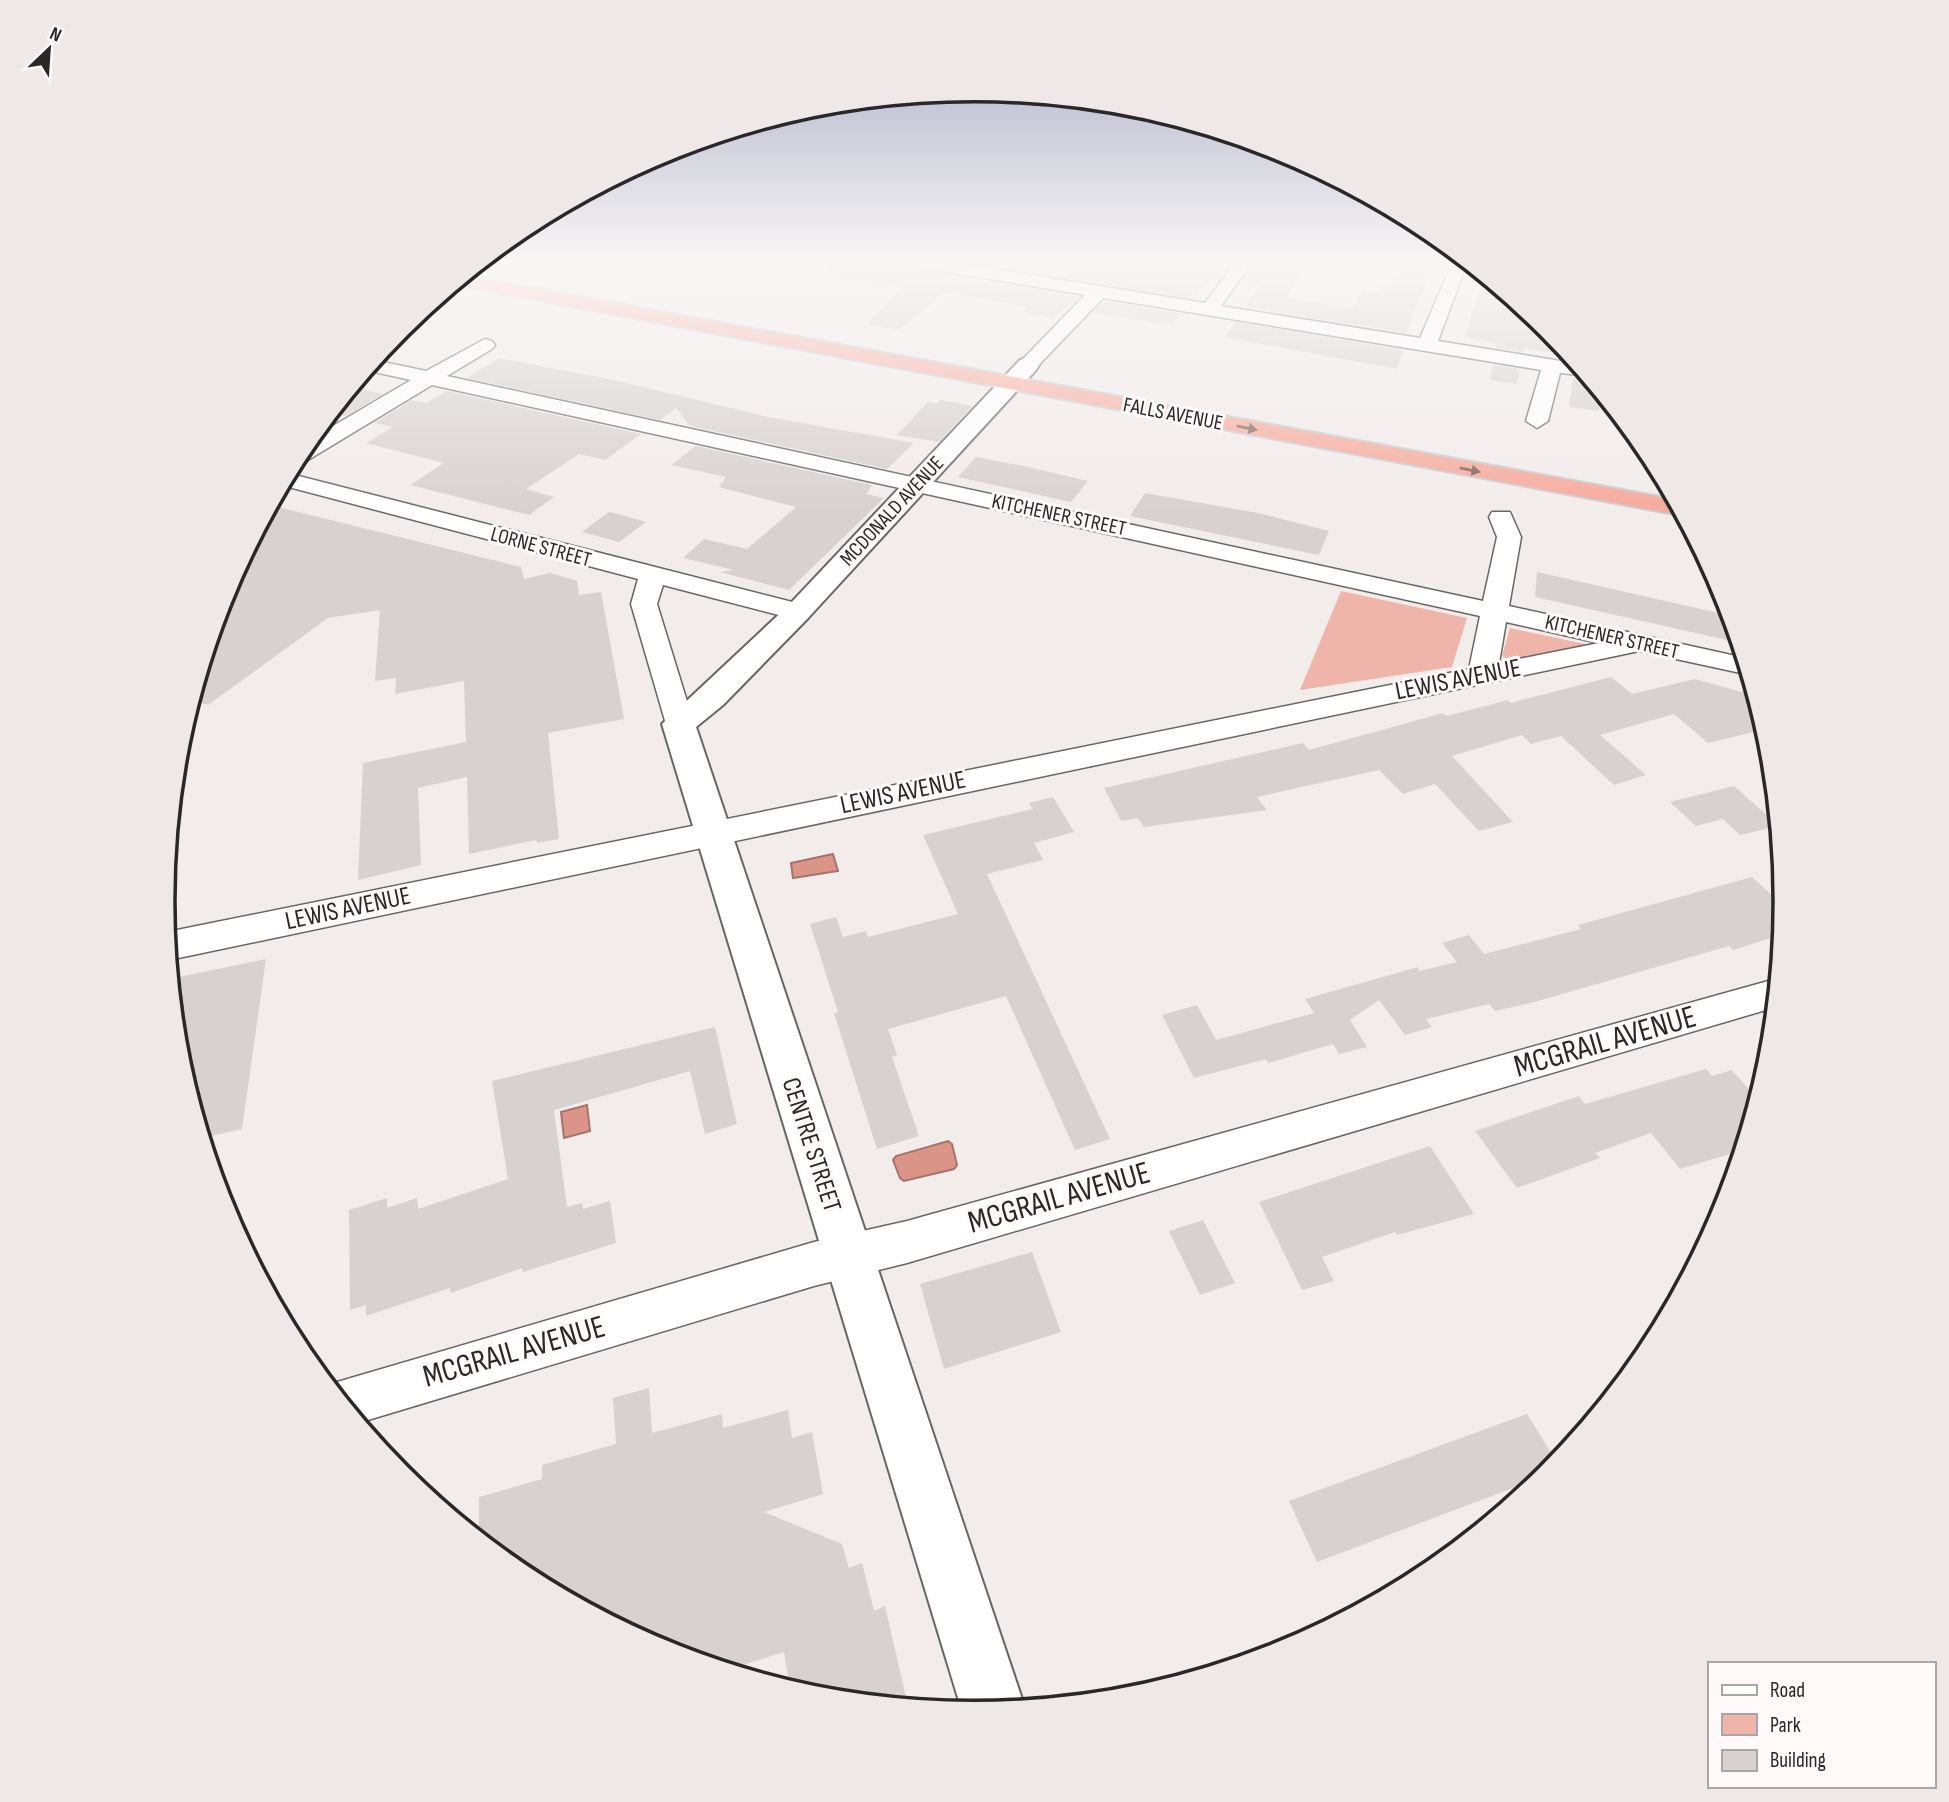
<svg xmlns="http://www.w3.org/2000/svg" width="1949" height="1802" viewBox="0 0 1949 1802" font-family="'Sofia Sans Condensed',sans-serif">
  <rect width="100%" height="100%" fill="#f2eceb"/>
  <!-- green -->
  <g fill="#efb5ab">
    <path d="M1341 591 1467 618 1452 667 1300 690Z"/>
    <path d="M1510 628 1585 644 1586 647 1509 660 1502 656Z"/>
  </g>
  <!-- water -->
  <g fill="#db9488" stroke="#a6736b" stroke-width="2">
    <path d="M833 854 838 871 793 878 791 863Z"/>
    <path d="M587 1105 590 1131 564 1138 561 1112Z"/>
    <path d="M948 1141 952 1144 957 1165 954 1169 904 1181 900 1178 893 1160 896 1156Z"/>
  </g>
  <!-- building -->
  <g fill="#d7d1d0">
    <path d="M828 261H900L911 269 1080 297 1053 318 1023 312 1028 307 946 292 899 330 867 324 903 287 827 275Z"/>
    <path d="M963 261H1088L1084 265 1167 277 1180 261H1233L1220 278 1212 276 1194 299Z"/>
    <path d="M1255 261H1307L1287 298 1353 308 1363 290 1378 292 1382 286 1387 287 1397 271 1407 269 1410 261H1437L1425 282 1428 283 1413 312 1407 333 1245 307 1260 284 1242 281Z"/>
    <path d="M1485 275 1507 293 1506 298 1514 299 1549 327 1572 356 1524 348V352L1496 348 1497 343 1464 337Z"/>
    <path d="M1104 301 1182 314 1172 325 1092 313Z"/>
    <path d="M1235 322 1403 350 1397 369 1225 337Z"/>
    <path d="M499 358 614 380 768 417 914 443 887 469 690 426 676 408 660 420 467 378Z"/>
    <path d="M1493 365 1520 369 1517 384 1490 380Z"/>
    <path d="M1573 377 1590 378 1601 391 1599 411 1569 407Z"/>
    <path d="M352 387 383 394 345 416 330 413Z"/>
    <path d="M446 391 641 434 605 460 579 454 526 489 554 497 529 515 410 485 444 463 366 443 393 427 374 423 412 400 426 403Z"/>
    <path d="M940 400 972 406 939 442 897 435 928 402 936 404Z"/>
    <path d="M696 446 872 485 866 494 884 498 789 590 720 572 734 570 683 558 704 539 747 549 796 507 719 487 726 477 671 465Z"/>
    <path d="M976 457 1024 466 1088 481 1071 502 958 477Z"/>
    <path d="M1145 493 1258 513 1329 531 1319 555 1130 516Z"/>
    <path d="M270 505 521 567 524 579 550 573 577 581 579 595 601 592 624 719 548 733 559 839 537 843 536 840 469 854 467 777 418 788 421 865 358 880 363 763 466 742 464 681 395 694 396 678 375 681 380 610 328 618 208 705 191 700 225 590Z"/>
    <path d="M609 512 614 513 646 522 619 542 582 532Z"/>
    <path d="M1537 572 1732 616 1736 642 1535 597Z"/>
    <path d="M1611 677 1632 694 1695 679 1745 693 1759 704 1766 729 1708 743 1674 714 1600 735 1646 775 1614 785 1561 736 1531 744 1522 735 1452 756 1513 822 1479 831 1435 784 1403 794 1379 770 1257 797 1267 810 1144 827 1138 818 1121 821 1104 788 1303 743 1309 750 1443 713 1447 716 1508 700 1511 703Z"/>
    <path d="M1734 786 1779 826 1740 835 1723 819 1696 826 1670 802Z"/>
    <path d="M1053 797 1074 832 1034 843 1043 860 987 874 1110 1139 1075 1150 1006 996 888 1029 897 1055 892 1057 919 1136 877 1149 834 1013 838 1012 810 924 836 917 843 937 866 931 868 937 958 914 923 835 1029 810 1033 809 1029 803Z"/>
    <path d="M1752 877 1786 908 1783 934 1733 950 1729 946 1531 1003 1495 1011 1489 1004 1426 1019 1432 1027 1405 1035 1379 1000 1350 1020 1367 1047 1339 1054 1333 1044 1268 1063 1266 1059 1194 1078 1162 1015 1197 1005 1216 1040 1314 1013 1305 999 1418 967 1419 971 1457 962 1442 943 1469 935 1484 954 1581 929 1578 925Z"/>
    <path d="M266 959 242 1129 202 1138 178 1059 170 979Z"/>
    <path d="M715 1027 737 1124 705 1134 690 1071 554 1110 567 1207 582 1203 583 1209 610 1201 616 1243 523 1272 522 1268 451 1293 450 1288 366 1316V1305L350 1310 349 1210 387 1198V1208L417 1198 418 1209 508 1179 492 1081Z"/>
    <path d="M1706 1069 1712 1076 1732 1070 1758 1100 1743 1150 1680 1169 1651 1133 1595 1153 1600 1158 1517 1188 1475 1131 1579 1096 1585 1104Z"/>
    <path d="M1430 1146 1474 1214 1397 1235 1395 1232 1322 1257 1334 1281 1302 1290 1259 1202Z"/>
    <path d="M1203 1220 1235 1283 1200 1295 1169 1231Z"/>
    <path d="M1032 1252 1061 1332 944 1369 920 1284Z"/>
    <path d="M649 1388 652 1433 722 1414 723 1428 788 1410 792 1438 812 1432 823 1494 764 1512 842 1544 849 1568 862 1563 874 1611 885 1606 908 1706 816 1697 790 1689 784 1652 727 1670 663 1651 523 1576 479 1539V1497L542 1479V1465L616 1444 613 1398Z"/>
    <path d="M1527 1414 1558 1464 1520 1499 1513 1488 1317 1562 1289 1501Z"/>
  </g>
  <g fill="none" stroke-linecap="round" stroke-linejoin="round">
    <!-- street casing -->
    <g stroke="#6a6564" stroke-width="3">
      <g id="street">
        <path d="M903 261H945L1205 303 1236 261H1253L1221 306 1420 338 1453 261H1468L1438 341 1579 364 1589 376 1560 373 1548 421 1537 428 1526 421 1541 370 1103 298 1035 369 1028 371 1018 365 1021 361 1085 295 911 266Z"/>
        <path d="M485 339 492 341 495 345 492 349 447 376 1483 601 1497 537 1489 517 1492 512H1510L1521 537 1509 606 1745 658 1750 675 1639 651 169 960 167 932 1469 669 1480 616 432 385 303 463 292 464 306 442 411 380 365 370 374 360 426 371ZM1506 622 1599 643 1499 663Z"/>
        <path d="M287 473 808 606 811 612 808 618 798 620 663 585 657 604 694 724 690 731 679 734 668 731 631 604 638 579 281 485Z"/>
        <path d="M1779 978 1776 1007 907 1263 814 1286 358 1423 327 1385 814 1242 907 1221Z"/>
      </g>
    </g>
    <!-- secondary casing -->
    <g stroke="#6a6564" stroke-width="4">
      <path id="secondary" d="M1028 358 1036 360 1039 365 1036 370 808 618 723 705 696 727 1025 1708 962 1711 662 724 788 606 1020 360Z"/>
    </g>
    <!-- highway casing -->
    <g stroke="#cccbcb" stroke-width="4">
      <path id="highway" d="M464 275 1676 500 1685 516 452 284Z"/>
    </g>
    <!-- street -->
    <use href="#street" fill="#fff" fill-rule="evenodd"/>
    <!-- secondary -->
    <use href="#secondary" fill="#fff" fill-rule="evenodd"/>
    <!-- highway -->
    <use href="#highway" fill="#f6aa9c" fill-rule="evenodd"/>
  </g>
  <!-- one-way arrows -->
  <defs><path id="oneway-solid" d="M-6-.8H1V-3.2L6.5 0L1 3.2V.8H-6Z" transform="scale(1.75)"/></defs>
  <g fill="#85625c">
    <use href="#oneway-solid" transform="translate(1247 428) rotate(11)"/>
    <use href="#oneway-solid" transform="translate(1470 470) rotate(11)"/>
  </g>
  <!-- sky -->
  <linearGradient id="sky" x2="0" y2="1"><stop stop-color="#a3a7c2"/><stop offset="0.51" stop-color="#f9f6f6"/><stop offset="1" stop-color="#f9f6f6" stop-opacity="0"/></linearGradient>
  <rect width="1949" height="514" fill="url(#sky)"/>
  <g text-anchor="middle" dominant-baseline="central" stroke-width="6" stroke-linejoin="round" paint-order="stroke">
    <!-- far-street labels -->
    <g font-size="21" fill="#292727" stroke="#fffaf9">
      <text transform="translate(1173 414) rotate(11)">FALLS AVENUE</text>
      <text transform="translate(892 511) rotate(-47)">MCDONALD AVENUE</text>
      <text transform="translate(1059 515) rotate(12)">KITCHENER STREET</text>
      <text transform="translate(541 547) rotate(15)">LORNE STREET</text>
      <text transform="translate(1612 637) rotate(13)">KITCHENER STREET</text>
    </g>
    <!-- street labels -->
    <g font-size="26" fill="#292727" stroke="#fffaf9">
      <text transform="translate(1458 680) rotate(-11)">LEWIS AVENUE</text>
      <text transform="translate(903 793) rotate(-12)">LEWIS AVENUE</text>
      <text transform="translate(348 909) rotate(-12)">LEWIS AVENUE</text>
      <text transform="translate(811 1145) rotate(72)">CENTRE STREET</text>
    </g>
    <!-- near-street labels -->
    <g font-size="32" fill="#292727" stroke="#fffaf9">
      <text transform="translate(1605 1042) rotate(-16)">MCGRAIL AVENUE</text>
      <text transform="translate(1059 1198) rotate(-16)">MCGRAIL AVENUE</text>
      <text transform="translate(514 1352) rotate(-16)">MCGRAIL AVENUE</text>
    </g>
  </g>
  <!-- crop -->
  <path d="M0 0H1949V1802H0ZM175 901a799 799 0 1 1 1598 0a799 799 0 1 1-1598 0Z" fill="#eee9e8" fill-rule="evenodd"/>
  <path fill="none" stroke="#292727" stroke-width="3.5" d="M175 901a799 799 0 1 1 1598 0a799 799 0 1 1-1598 0Z"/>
  <!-- legend -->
  <rect x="1708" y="1662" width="228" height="126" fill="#fffaf9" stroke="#a9a6a5" stroke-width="2"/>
  <rect x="1722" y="1685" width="35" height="10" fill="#ffffff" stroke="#a9a6a5" stroke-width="2"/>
  <text x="1770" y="1697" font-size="21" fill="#292727">Road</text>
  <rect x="1722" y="1714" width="35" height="21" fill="#efb5ab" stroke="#a9a6a5" stroke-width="2"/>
  <text x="1770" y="1732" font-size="21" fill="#292727">Park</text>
  <rect x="1722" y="1750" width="35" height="21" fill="#d7d1d0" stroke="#a9a6a5" stroke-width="2"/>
  <text x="1770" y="1767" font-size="21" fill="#292727">Building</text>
  <!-- north arrow -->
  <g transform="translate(49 49) rotate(25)" stroke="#fffaf9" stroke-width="5" paint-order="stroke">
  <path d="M0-5L12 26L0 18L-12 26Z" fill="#292727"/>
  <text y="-10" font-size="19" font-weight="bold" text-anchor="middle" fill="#292727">N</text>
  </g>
</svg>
